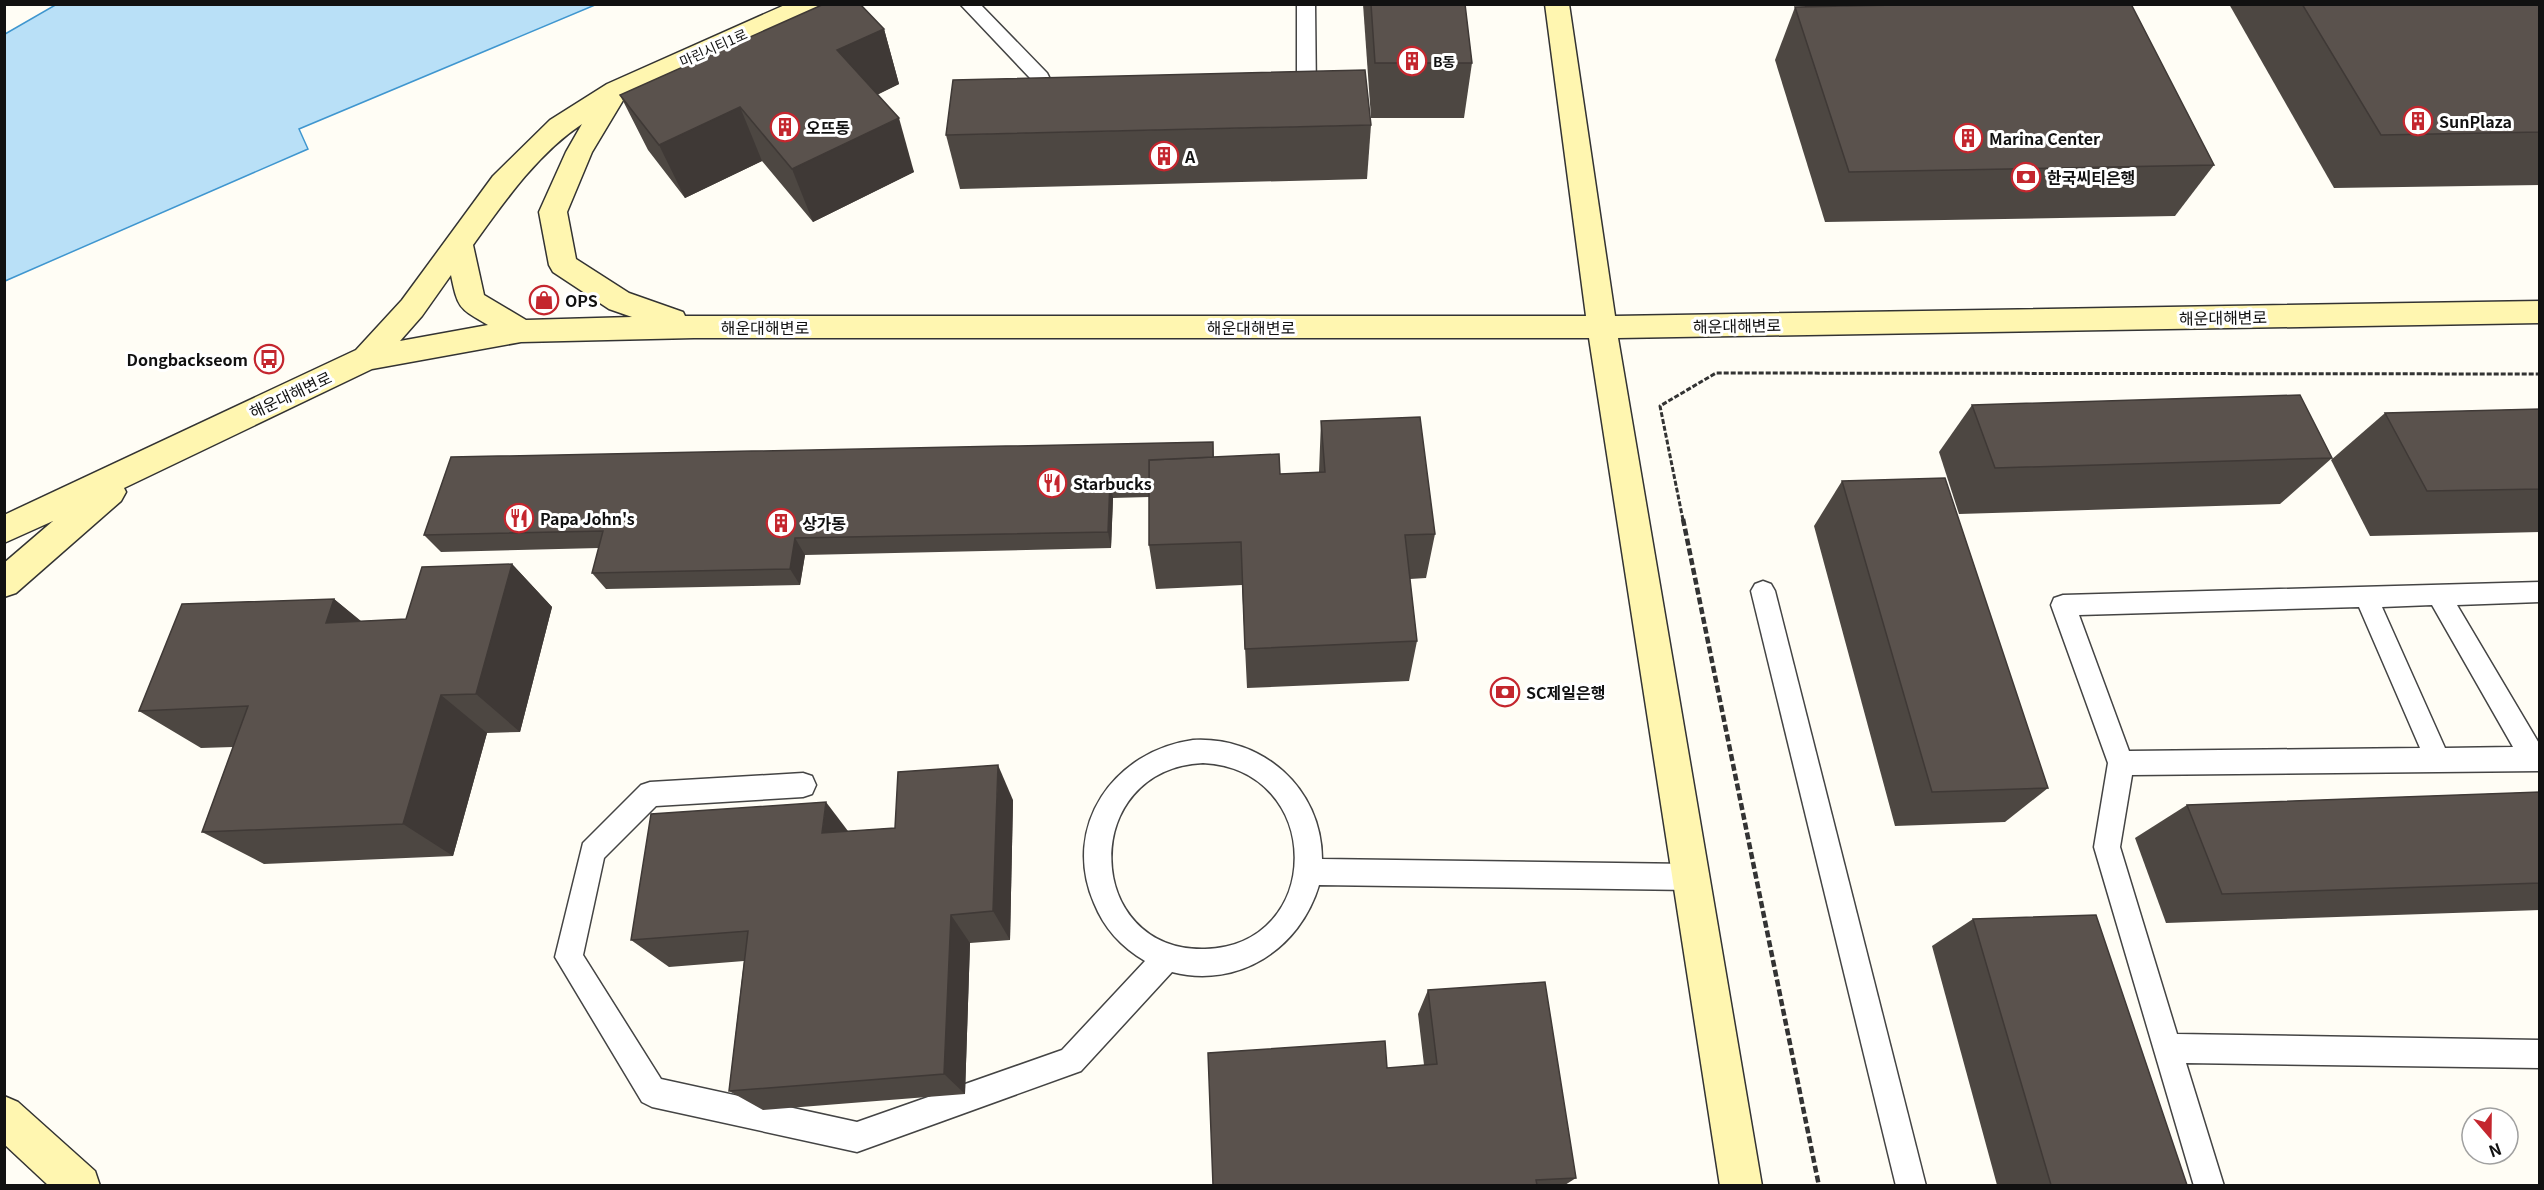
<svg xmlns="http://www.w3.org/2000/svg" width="2544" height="1190" viewBox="0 0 2544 1190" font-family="Georgia,'Noto Sans KR',serif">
  <rect width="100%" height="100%" fill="#fffdf5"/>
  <!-- water -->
  <path fill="#b9e0f7" stroke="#3f96cf" stroke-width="1.5" d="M57 4H595V5L299 129 308 149 5 281V34Z"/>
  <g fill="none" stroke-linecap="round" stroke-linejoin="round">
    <!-- lane casing -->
    <g stroke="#444" stroke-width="3">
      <g id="lane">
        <path d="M960 4H980L1047 73 1049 77 1038 115 1031 117 1024 115 1021 110 1030 78Z"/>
        <path d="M1297 4H1315L1316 96 1314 101 1307 102 1292 101 1290 96 1292 91 1297 90Z"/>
        <path d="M1763 581 1771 584 1775 591 1926 1186H1896L1751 591 1755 584Z"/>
        <path d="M2540 582V602L2457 605 2540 745V771L2132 775 2120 847 2177 1034 2540 1040V1068L2186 1063 2224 1186H2194L2094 847 2108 763 2051 605 2054 598 2063 595ZM2432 605 2513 747 2445 748 2382 607ZM2359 607 2420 748 2129 751 2079 615Z"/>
        <path d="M1193 740C1262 736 1322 788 1322 859L1691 864 1700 868 1704 877 1700 886 1691 890 1319 885C1300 949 1238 989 1172 972L1081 1071 857 1152 652 1107 642 1102 555 957 583 843 641 785 650 782 803 773 812 776 816 785 812 794 803 797 656 806 604 858 583 955 661 1079 857 1122 1062 1050 1145 961C1121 947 1104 928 1094 903 1061 826 1114 751 1193 740ZM1203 763C1325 769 1325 946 1205 949 1083 952 1078 769 1203 763Z"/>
      </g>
    </g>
    <!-- secondary casing -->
    <g stroke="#333" stroke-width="3">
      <g id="secondary">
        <path d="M787 4H822L819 10 625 97 592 152 567 212 576 259 629 293 683 312 685 316H1586L1545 4H1569L1615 316 2540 301V323L1618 338 1762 1186H1720L1589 338H694L521 342 372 369 124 488 126 492 121 501 16 593 4 597V563L53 521 4 543V515L356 350 402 300 493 176 550 120 607 84ZM582 124 566 152 539 212 549 265 553 272 609 309 632 317 526 320 484 295 473 245C504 202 537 154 582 124ZM451 275C458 309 459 308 488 325L400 341 422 316Z"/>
        <path d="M4 1096 18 1102 95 1171 100 1186H49L4 1144Z"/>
      </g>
    </g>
    <!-- path-far1 -->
    <path stroke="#333" stroke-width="3" stroke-dasharray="5 2" stroke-linecap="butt" d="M1683 520 1660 406 1716 373 2540 374"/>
    <!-- path -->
    <path stroke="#333" stroke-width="4.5" stroke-dasharray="7 3" stroke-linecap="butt" d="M1683 519 1819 1186"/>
    <!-- lane -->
    <use href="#lane" fill="#fff" fill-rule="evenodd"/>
    <!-- secondary -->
    <use href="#secondary" fill="#fff6b0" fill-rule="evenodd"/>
  </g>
  <!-- wall -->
  <g fill="#4d4742">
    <path d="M1363 4H1465L1472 63 1464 118H1371Z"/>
    <path d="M2229 4H2540V185L2334 188Z"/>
    <path d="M1795 7 2214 165 2175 216 1825 222 1775 60Z"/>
    <path d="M884 29 899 84 877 95 914 172 813 222 762 161 685 198 648 150 620 95Z"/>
    <path d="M1371 125 1367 179 960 189 946 135Z"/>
    <path d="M1972 405 2332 458 2280 504 1959 514 1939 452Z"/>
    <path d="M2540 409V532L2370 536 2331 460 2385 413Z"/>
    <path d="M1321 421 1435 534 1426 578 1410 579 1417 641 1409 681 1247 688 1242 585 1156 589 1149 545V497L1113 498 1111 548 805 555 800 585 606 589 592 573 599 548 441 552 424 535 1213 442 1214 457 1280 474 1319 472Z"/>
    <path d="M1842 481 2048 788 2005 822 1895 826 1814 526Z"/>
    <path d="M512 564 552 607 520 732 487 733 453 856 264 864 202 832 233 747 201 748 139 711 334 599 361 621 406 619Z"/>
    <path d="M2540 792V910L2166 923 2135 838 2187 805Z"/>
    <path d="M1013 800 1010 940 970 943 965 1094 763 1110 729 1091 744 961 669 967 631 940 849 831 895 828Z"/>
    <path d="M1973 919 2187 1185H1997L1932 946Z"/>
    <path d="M1428 990 1576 1178 1565 1185H1213L1387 1068 1424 1065 1418 1014Z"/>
  </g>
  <!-- shaded-wall -->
  <g fill="#3f3936">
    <path d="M884 29 899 84 855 105 837 50Z"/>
    <path d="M740 107 762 161 685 198 659 145Z"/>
    <path d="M899 118 914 172 813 222 792 169Z"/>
    <path d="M1110 481 1113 498 1111 548 1108 532Z"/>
    <path d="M795 538 805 555 800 585 790 569Z"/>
    <path d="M512 564 552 607 520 732 476 694Z"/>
    <path d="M334 599 383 640 326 623Z"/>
    <path d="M441 695 487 733 453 856 403 824Z"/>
    <path d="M998 765 1013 800 1010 940 993 911Z"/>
    <path d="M826 802 851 835 822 833Z"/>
    <path d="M951 915 970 943 965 1094 944 1074Z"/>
  </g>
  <!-- building -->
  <g fill="#5a524d" stroke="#3f3936" stroke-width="1.5">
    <path d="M824 4H860L884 29 837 50 899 118 792 169 740 107 659 145 620 95Z"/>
    <path d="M1371 4H1465L1472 63H1375Z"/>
    <path d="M1950 4H2131L2214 165 1849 172 1795 7Z"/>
    <path d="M2302 4H2540V132L2381 135Z"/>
    <path d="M1365 70 1371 125 946 135 953 80Z"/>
    <path d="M2300 395 2332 458 1995 468 1972 405Z"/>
    <path d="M2540 409V489L2427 491 2385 413Z"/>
    <path d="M1420 417 1435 534 1405 535 1417 641 1245 649 1241 542 1149 545V460L1279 454 1280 474 1325 472 1321 421Z"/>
    <path d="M1213 442V457L1149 460V480L1110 481 1108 532 795 538 790 569 592 573 603 531 424 535 451 457Z"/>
    <path d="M1945 478 2048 788 1932 792 1842 481Z"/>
    <path d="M512 564 476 694 441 695 403 824 202 832 248 706 139 711 182 604 334 599 326 623 406 619 422 567Z"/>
    <path d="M998 765 993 911 951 915 944 1074 729 1091 748 931 631 940 651 814 826 802 822 833 895 828 898 772Z"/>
    <path d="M2540 792V883L2222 894 2187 805Z"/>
    <path d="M2096 915 2187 1185H2051L1973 919Z"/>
    <path d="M1545 982 1576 1178 1536 1180 1537 1185H1213L1208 1053 1385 1041 1387 1068 1437 1064 1428 990Z"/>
  </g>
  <!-- icons -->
  <defs>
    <g id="building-ring" transform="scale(1.5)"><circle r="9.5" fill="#fff" stroke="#c4262e" stroke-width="1.5"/><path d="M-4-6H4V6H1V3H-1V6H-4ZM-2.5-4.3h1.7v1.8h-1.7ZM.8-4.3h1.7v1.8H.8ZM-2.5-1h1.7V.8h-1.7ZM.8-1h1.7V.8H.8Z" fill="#c4262e"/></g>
    <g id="bank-ring" transform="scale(1.5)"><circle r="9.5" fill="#fff" stroke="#c4262e" stroke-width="1.5"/><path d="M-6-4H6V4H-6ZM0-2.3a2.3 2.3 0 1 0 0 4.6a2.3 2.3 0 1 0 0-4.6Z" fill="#c4262e"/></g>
    <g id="shop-ring" transform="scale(1.5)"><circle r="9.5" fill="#fff" stroke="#c4262e" stroke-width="1.5"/><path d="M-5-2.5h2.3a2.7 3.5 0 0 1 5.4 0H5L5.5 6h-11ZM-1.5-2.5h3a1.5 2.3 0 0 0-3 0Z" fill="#c4262e"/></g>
    <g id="bus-ring" transform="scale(1.5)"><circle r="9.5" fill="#fff" stroke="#c4262e" stroke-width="1.5"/><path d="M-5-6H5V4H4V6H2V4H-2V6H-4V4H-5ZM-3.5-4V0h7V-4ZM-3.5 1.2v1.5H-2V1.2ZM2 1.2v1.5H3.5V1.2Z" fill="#c4262e"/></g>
    <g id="restaurant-ring" transform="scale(1.5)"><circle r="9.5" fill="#fff" stroke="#c4262e" stroke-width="1.5"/><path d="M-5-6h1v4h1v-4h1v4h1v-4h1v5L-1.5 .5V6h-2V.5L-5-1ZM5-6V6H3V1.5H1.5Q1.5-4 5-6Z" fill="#c4262e"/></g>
  </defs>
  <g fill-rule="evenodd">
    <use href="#building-ring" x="1412" y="61"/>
    <use href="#building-ring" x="2418" y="121"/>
    <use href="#building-ring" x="785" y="127"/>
    <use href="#building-ring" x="1968" y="138"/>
    <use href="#building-ring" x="1164" y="156"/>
    <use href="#bank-ring" x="2026" y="177"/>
    <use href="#shop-ring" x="544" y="300"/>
    <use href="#bus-ring" x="269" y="359"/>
    <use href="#restaurant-ring" x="1052" y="483"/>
    <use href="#restaurant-ring" x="519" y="518"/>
    <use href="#building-ring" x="781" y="523"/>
    <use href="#bank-ring" x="1505" y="692"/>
  </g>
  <g text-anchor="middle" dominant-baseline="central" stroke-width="6" stroke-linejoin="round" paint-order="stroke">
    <!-- far-street labels -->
    <g font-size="14" fill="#111" stroke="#fff">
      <text transform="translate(713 47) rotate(-24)">마린시티1로</text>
    </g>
    <!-- far-poi labels -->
    <g font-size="14" font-weight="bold" fill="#111" stroke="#fff" text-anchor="start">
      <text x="1433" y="61">B동</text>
    </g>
    <!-- poi labels -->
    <g font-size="16" font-weight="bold" fill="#111" stroke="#fff" text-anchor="start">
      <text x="2439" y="121">SunPlaza</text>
      <text x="806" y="127">오뜨동</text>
      <text x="1989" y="138">Marina Center</text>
      <text x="1185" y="156">A</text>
      <text x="2047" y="177">한국씨티은행</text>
      <text x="565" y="300">OPS</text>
      <text x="248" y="359" text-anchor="end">Dongbackseom</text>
      <text x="1073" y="483">Starbucks</text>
      <text x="540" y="518">Papa John's</text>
      <text x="802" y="523">상가동</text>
      <text x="1526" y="692">SC제일은행</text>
    </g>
    <!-- street labels -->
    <g font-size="16" fill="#111" stroke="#fff">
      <text transform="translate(2223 317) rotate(-1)">해운대해변로</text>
      <text transform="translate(1737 325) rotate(-1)">해운대해변로</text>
      <text x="765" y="327">해운대해변로</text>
      <text x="1251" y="327">해운대해변로</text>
      <text transform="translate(290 394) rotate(-25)">해운대해변로</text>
    </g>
  </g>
  <!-- border -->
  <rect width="2544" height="1190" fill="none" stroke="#111111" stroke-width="12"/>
  <!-- north arrow -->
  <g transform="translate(2490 1136) rotate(160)"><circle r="28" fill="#ffffff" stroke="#a0a0a0" stroke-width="1.5"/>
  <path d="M0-4.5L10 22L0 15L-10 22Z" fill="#c4262e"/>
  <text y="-9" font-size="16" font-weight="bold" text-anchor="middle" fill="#111111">N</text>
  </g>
</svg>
